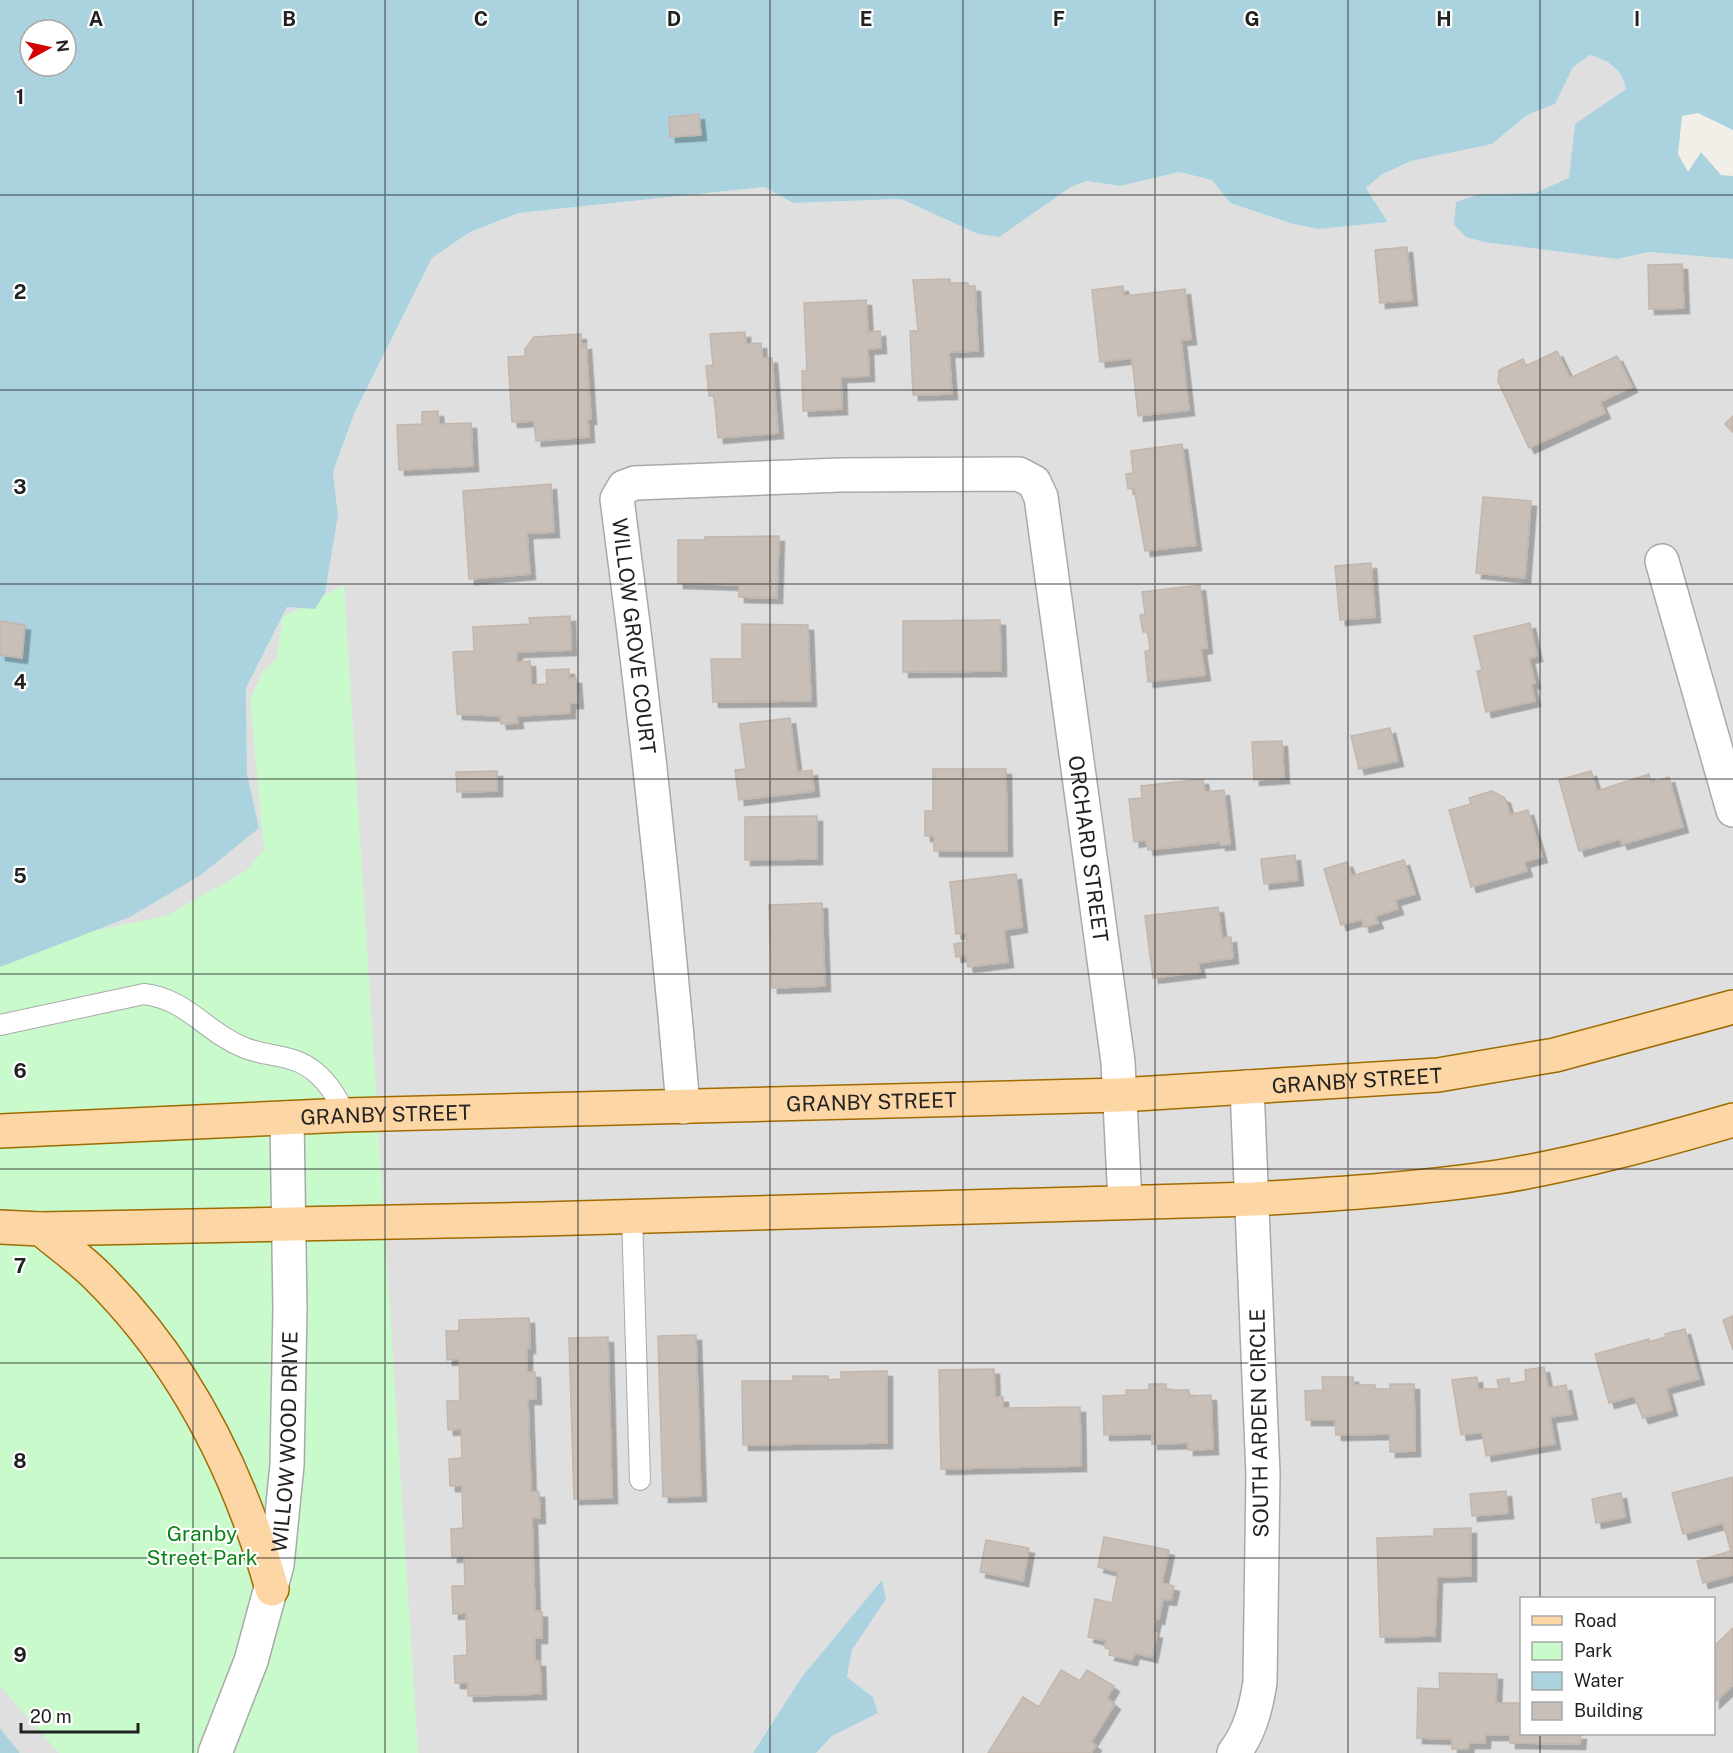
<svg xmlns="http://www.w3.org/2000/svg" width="1733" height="1753" viewBox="0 0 1733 1753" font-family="'Public Sans',sans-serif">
  <defs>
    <filter id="shadow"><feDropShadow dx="5.5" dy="5.5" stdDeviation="0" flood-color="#0004"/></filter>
  </defs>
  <rect width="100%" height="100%" fill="#f2efe9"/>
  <!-- residential -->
  <path fill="#e0dfdf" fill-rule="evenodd" d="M1589 55 1609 60 1624 77 1626 89 1575 124 1570 179 1535 193 1480 194 1617 259 1649 252 1733 259V1753H816L832 1736 877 1713 873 1697 847 1677 852 1650 886 1599 801 1678 753 1753H20L0 1728V967L130 917 201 875 258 828 247 774 246 688 287 607 315 609 338 515 333 472 354 414 432 258 470 232 519 213 765 187 793 203 901 199 978 234 998 237 1071 187 1087 181 1120 186 1179 172 1212 180 1230 203 1293 224 1319 229 1388 221 1366 188 1381 175 1411 161 1492 144 1527 115 1555 104 1573 67ZM1522 1598H1714V1734H1522Z"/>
  <!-- park -->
  <path fill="#c8facc" d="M344 585 418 1753H59L0 1686V950L166 916 246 871 264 850 250 700 262 673 277 658 283 617Z"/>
  <!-- water -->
  <g fill="#aad3df" fill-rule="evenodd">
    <path d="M0 0H1733V130L1698 113 1682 116 1678 154 1688 172 1701 152 1721 175 1733 176V259L1649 252 1617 259 1484 242 1466 237 1454 225 1456 202 1480 194 1535 193 1569 178 1575 124 1626 89C1622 68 1609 61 1590 55L1573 67 1555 104 1527 115 1492 144 1411 161 1381 175 1366 188 1388 222 1319 229 1293 224 1230 203 1212 180 1179 172 1120 186 1087 181 1071 187 999 237 978 234 901 199 793 203 765 187 519 213 470 232 432 258 354 414 333 472 338 515 325 593 315 609 287 607 246 688 247 774 259 828 201 875 130 917 0 967ZM30 30H66V66H30Z"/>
    <path d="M882 1580 886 1599 852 1650 847 1677 873 1697 878 1713 832 1736 816 1753H753L801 1678Z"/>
    <path d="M0 1728 20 1753H0Z"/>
  </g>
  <!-- building -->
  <g fill="#c7bfb8" stroke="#c4b6ab" stroke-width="1.5" filter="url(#shadow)">
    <path d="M699 114 701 135 670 137 669 117Z"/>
    <path d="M1407 247 1412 300 1380 303 1375 250Z"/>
    <path d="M1682 264 1684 308 1649 309 1648 265Z"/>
    <path d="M950 279V283H968V286H975L978 351 949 352 952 394 913 395 910 331H918L913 280Z"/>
    <path d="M1123 286 1124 296 1185 289 1191 339 1181 340 1189 410 1138 416 1132 358 1100 362 1092 290Z"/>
    <path d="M866 300 868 332 880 331 881 348 868 349 869 376 841 377 842 409 803 411 802 371H807L804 303Z"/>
    <path d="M745 332 746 344 761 343 762 358H772L778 433 718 438 714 396H709L706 366 713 365 710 334Z"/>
    <path d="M581 334V345L586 344 591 419H588L589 437 536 441 534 421 512 422 508 357 525 356V349L534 337Z"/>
    <path d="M1557 351 1570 378 1617 356 1632 387 1600 402 1605 413 1529 448 1498 381 1499 370 1523 359 1526 366Z"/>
    <path d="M438 411 439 424 471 423 473 466 399 470 397 425 422 424V412Z"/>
    <path d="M1733 416V432L1725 424Z"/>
    <path d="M1182 444 1196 545 1145 551 1134 488 1128 489 1126 474 1133 473 1131 451Z"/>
    <path d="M551 484 554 532 527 533 530 574 469 579 463 491Z"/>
    <path d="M1483 497 1531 501 1525 578 1476 573Z"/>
    <path d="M779 536 777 598 739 597V585L678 583V540H705V537Z"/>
    <path d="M1371 563 1375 617 1340 620 1335 566Z"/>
    <path d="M1200 585 1207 648 1201 649 1205 675 1148 682 1145 651 1150 650 1148 632H1143L1140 615 1145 614 1142 592Z"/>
    <path d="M570 616 571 650 517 652V662L530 661 531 685 547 684 546 670 569 669V678H576L578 703H570V713L517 716 518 723 501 724 500 716 457 714 453 652 474 651 473 627 530 624 529 618Z"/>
    <path d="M1000 620 1001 671 903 672V621Z"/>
    <path d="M0 621 25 625 22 658 0 655Z"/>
    <path d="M1530 623 1537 656 1529 658 1535 683 1531 684 1535 701 1486 712 1477 671 1482 670 1474 636Z"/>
    <path d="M742 624 808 625 811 701 713 702 711 659H742Z"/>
    <path d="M790 718 797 772 812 770 814 791 739 800 735 770 746 769 740 724Z"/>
    <path d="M1390 728 1398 761 1359 769 1351 736Z"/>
    <path d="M1282 741 1284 778 1254 780 1252 742Z"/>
    <path d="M933 769H1006L1007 851H934V836H925V811H933Z"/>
    <path d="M497 771V791L457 792 456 772Z"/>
    <path d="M1591 771 1597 791 1649 774 1651 783 1669 777 1683 827 1622 844 1620 839 1579 851 1559 780Z"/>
    <path d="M1203 779 1205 792 1224 790 1230 844 1220 845V842L1148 850 1146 840 1134 842 1129 799 1142 798 1141 786Z"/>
    <path d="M1492 791 1505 798 1510 815 1528 810 1542 857 1524 862 1527 871 1471 887 1449 810 1471 804 1469 798Z"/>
    <path d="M817 816V859L745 860V817Z"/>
    <path d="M1295 855 1298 880 1264 884 1261 859Z"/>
    <path d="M1404 860 1415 894 1395 900 1398 909 1375 916 1378 923 1364 927 1362 919 1341 925 1324 869 1347 862 1352 876Z"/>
    <path d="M1016 874 1022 927 1004 930 1008 962 968 967 966 955 956 957 954 944 967 942 966 933 956 934 950 882Z"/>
    <path d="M822 903 825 986 772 988 769 905Z"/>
    <path d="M1218 907 1222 938 1231 937 1233 958 1198 963 1200 972 1153 978 1145 916Z"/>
    <path d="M1733 1316V1350L1723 1320Z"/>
    <path d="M529 1318 530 1348H527V1372H535L536 1399H528L531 1492H539L540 1518H532L535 1611 542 1612V1638H535V1661H540L541 1694 468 1696V1683H455L454 1656 467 1655 466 1613 453 1614 452 1586H465L464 1556 452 1557 451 1529 463 1528 462 1486H450L449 1459 462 1458 461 1429 448 1430 447 1401H460L459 1359 447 1360 446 1331H459V1320Z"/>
    <path d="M1685 1329 1699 1379 1666 1388 1672 1410 1643 1418 1634 1396 1609 1403 1595 1354 1649 1339V1342L1666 1337 1665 1334Z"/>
    <path d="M696 1335 701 1496 663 1497 658 1336Z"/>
    <path d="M608 1337 612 1498 574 1499 569 1338Z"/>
    <path d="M1544 1367 1548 1388 1566 1385 1572 1414 1550 1417 1555 1444 1486 1456 1482 1432 1461 1435 1452 1380 1477 1377 1478 1389H1499L1497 1380 1509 1378 1510 1384 1526 1381 1525 1370Z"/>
    <path d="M994 1369 995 1397H1003V1408L1080 1407 1081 1466 941 1469 939 1370Z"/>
    <path d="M887 1371V1443L743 1445 742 1381H793V1376H828V1380L841 1379V1372Z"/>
    <path d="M1322 1377H1353L1354 1385H1375V1389H1390V1384H1414L1415 1451 1390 1452V1434L1336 1435 1335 1420H1306L1305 1391 1323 1390Z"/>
    <path d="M1149 1384H1166V1390H1189V1396L1211 1395 1213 1449 1188 1450V1443L1152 1444V1434L1104 1435 1103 1396 1126 1395V1390H1149Z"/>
    <path d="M1733 1477V1575L1703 1583 1697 1561 1731 1551 1723 1523 1683 1534 1672 1493Z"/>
    <path d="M1506 1491 1508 1513 1472 1516 1470 1494Z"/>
    <path d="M1621 1493 1625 1517 1596 1523 1592 1499Z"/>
    <path d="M1471 1528V1576L1437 1577 1435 1636 1380 1637 1377 1538 1434 1536V1529Z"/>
    <path d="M1104 1537 1169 1550 1162 1583 1174 1586 1171 1600 1163 1599 1159 1619 1156 1618 1153 1632 1157 1633 1152 1657 1134 1653 1132 1660 1109 1655 1110 1649 1105 1648 1106 1641 1088 1637 1095 1599 1112 1603 1118 1572 1098 1567Z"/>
    <path d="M986 1540 1029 1548 1023 1581 980 1572Z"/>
    <path d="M1733 1628V1685L1714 1703V1646Z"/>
    <path d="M1061 1670 1080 1681 1087 1670 1114 1686 1107 1698 1115 1704 1091 1742 1096 1745 1091 1753H988L1023 1697 1039 1707Z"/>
    <path d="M1439 1673 1497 1674 1496 1703H1522V1734H1581L1580 1744 1510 1743V1735H1485V1743H1469L1468 1749H1452V1739L1417 1738 1418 1688 1440 1689Z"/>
  </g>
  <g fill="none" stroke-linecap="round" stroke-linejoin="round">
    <!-- service casing -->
    <g stroke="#a9a9a9" stroke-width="22">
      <g id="service">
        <path d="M0 1025 144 994C187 999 205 1032 245 1048 268 1057 293 1054 314 1071 329 1083 337 1098 346 1115"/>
        <path d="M632 1216 640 1480"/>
      </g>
    </g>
    <!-- minor casing -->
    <g stroke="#a9a9a9" stroke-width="36">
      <g id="minor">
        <path d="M1662 561 1733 810"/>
        <path id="s1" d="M683 1107C666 903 644 701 617 499L624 487 635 483 840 475 1019 474 1034 482 1041 497 1118 1062 1125 1202"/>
        <path d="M1234 1753C1250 1732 1256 1708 1260 1682L1263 1474 1247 1087"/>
      </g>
    </g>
    <!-- tertiary casing -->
    <g stroke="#a9a9a9" stroke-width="36">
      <g id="tertiary">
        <path id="s2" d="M215 1753 251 1661 277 1565 287 1465 290 1309 287 1118"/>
      </g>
    </g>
    <!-- primary casing -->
    <g stroke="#a06b00" stroke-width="36">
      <g id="primary">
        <path id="s3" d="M0 1131 346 1115 1120 1095 1438 1075 1555 1055 1733 1007"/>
        <path d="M0 1227 41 1229 542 1219 1254 1199C1336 1194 1417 1189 1498 1177 1578 1164 1656 1142 1733 1120"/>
        <path d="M41 1229C59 1244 80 1259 97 1276 185 1363 239 1471 272 1589"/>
      </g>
    </g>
    <!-- service -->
    <use href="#service" stroke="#fff" stroke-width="20"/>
    <!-- minor -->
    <use href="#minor" stroke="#fff" stroke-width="33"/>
    <!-- tertiary -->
    <use href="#tertiary" stroke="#fff" stroke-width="33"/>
    <!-- primary -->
    <use href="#primary" stroke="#fcd6a4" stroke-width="33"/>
  </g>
  <!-- grid -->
  <path fill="none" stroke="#222" stroke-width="1.5" stroke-opacity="0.55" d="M193 0V1753M385 0V1753M578 0V1753M770 0V1753M963 0V1753M1155 0V1753M1348 0V1753M1540 0V1598M0 195H1733M0 390H1733M0 584H1733M0 779H1733M0 974H1733M0 1169H1733M0 1363H1733M0 1558H1733M1540 1734V1753"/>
  <g text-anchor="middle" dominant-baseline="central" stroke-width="4.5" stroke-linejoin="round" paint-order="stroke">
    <!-- street labels -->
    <g font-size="21" fill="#222" stroke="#fff">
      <text transform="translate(634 636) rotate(83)">WILLOW GROVE COURT</text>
      <text stroke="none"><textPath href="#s1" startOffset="1410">ORCHARD STREET</textPath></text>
      <text stroke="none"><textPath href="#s3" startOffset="1358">GRANBY STREET</textPath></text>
      <text stroke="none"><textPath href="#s3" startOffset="872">GRANBY STREET</textPath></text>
      <text stroke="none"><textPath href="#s3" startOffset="386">GRANBY STREET</textPath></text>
      <text transform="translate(1259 1423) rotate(-91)">SOUTH ARDEN CIRCLE</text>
      <text stroke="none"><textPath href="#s2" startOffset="322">WILLOW WOOD DRIVE</textPath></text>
    </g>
    <!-- park labels -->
    <g font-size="21" fill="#0c8416" stroke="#fff">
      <text x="202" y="1533">Granby<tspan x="202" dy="24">Street Park</tspan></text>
    </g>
  </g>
  <g font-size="20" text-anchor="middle" font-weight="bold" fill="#222" stroke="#fff" stroke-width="4.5" stroke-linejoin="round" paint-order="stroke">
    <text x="96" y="26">A</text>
    <text x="289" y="26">B</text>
    <text x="481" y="26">C</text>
    <text x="674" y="26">D</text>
    <text x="866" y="26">E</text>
    <text x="1059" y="26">F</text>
    <text x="1252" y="26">G</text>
    <text x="1444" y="26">H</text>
    <text x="1637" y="26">I</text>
    <text x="20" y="104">1</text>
    <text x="20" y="299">2</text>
    <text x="20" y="494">3</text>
    <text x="20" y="689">4</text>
    <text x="20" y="883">5</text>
    <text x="20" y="1078">6</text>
    <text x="20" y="1273">7</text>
    <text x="20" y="1468">8</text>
    <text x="20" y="1662">9</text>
  </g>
  <!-- legend -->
  <rect x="1520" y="1597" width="195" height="138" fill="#ffffff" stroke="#a7a7a7" stroke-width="1.5"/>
  <rect x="1532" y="1616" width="30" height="9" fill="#fcd6a4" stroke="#a7a7a7" stroke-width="1.5"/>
  <text x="1574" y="1627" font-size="18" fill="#222222">Road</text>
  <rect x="1532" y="1642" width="30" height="18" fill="#c8facc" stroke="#a7a7a7" stroke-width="1.5"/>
  <text x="1574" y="1657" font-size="18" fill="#222222">Park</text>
  <rect x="1532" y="1672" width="30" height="18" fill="#aad3df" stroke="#a7a7a7" stroke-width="1.5"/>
  <text x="1574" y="1687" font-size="18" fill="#222222">Water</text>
  <rect x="1532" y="1702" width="30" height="18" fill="#c7bfb8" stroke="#a7a7a7" stroke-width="1.5"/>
  <text x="1574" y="1717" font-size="18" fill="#222222">Building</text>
  <!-- north arrow -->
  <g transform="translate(48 48) rotate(82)"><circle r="28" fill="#ffffff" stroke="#a7a7a7" stroke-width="1.5"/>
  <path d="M0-4.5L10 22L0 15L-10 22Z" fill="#d40000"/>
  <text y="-9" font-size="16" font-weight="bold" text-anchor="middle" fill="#222222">N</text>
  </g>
  <!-- scale -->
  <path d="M21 1723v9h117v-9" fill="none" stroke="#222222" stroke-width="3"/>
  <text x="30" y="1723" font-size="18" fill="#222222" stroke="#ffffff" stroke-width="4.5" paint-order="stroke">20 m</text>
</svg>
